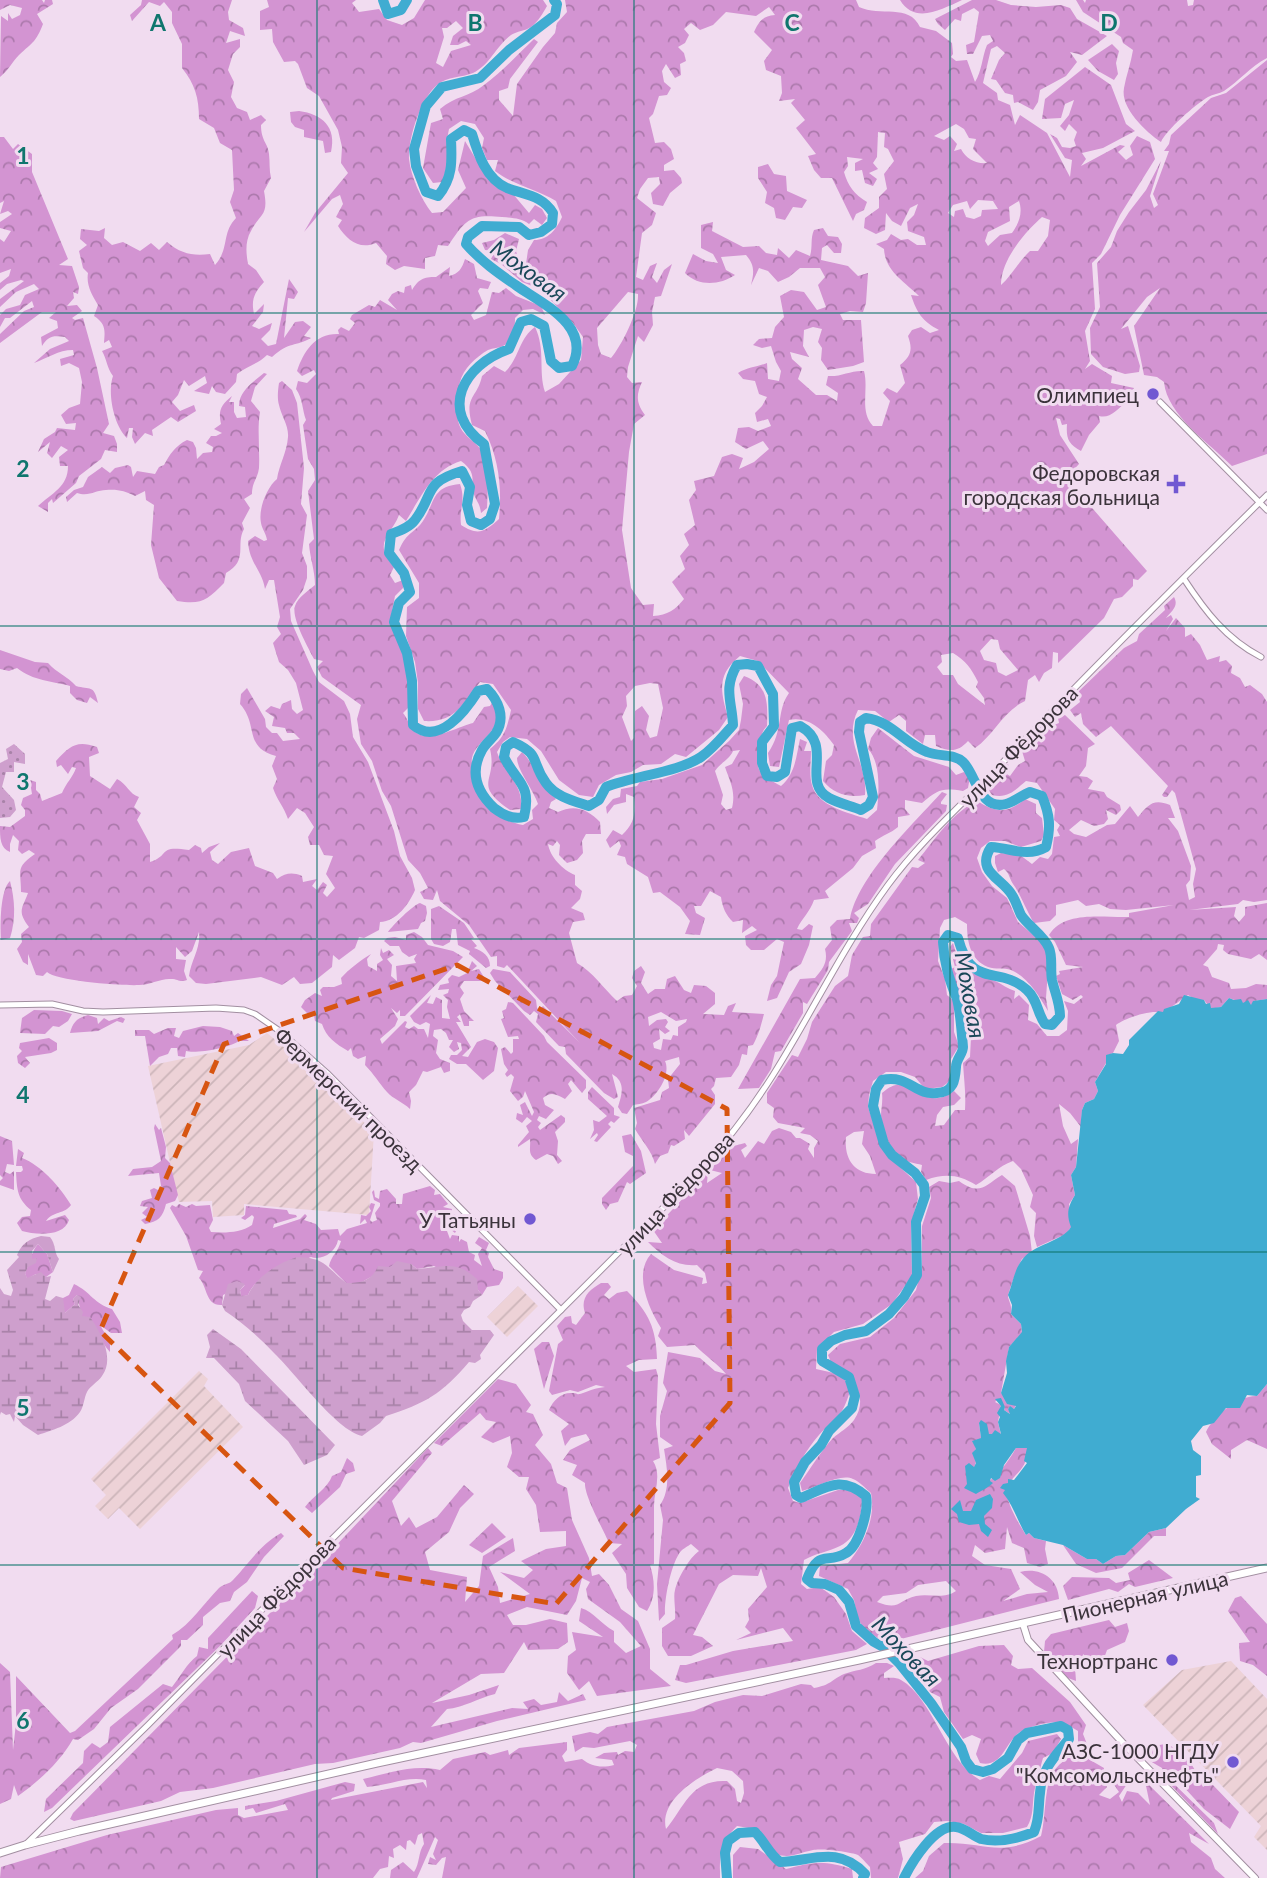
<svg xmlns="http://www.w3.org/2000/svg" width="1267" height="1878" viewBox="0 0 1267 1878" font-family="Lato,sans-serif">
  <defs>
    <pattern id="industrial-furrows" width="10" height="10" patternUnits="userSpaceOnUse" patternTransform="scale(1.75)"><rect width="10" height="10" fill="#edd2d7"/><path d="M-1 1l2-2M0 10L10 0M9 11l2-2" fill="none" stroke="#ccb5b9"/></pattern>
    <pattern id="grass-dots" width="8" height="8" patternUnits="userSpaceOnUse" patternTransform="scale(1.75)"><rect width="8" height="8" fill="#ce9fcd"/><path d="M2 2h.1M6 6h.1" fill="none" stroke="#a882a8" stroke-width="1.8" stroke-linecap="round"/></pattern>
    <pattern id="forest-crowns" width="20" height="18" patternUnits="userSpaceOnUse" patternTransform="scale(1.75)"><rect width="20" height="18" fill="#d394d2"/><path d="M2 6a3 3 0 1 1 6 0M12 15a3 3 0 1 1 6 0" fill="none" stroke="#ac79ac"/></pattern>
    <pattern id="wetland-marsh" width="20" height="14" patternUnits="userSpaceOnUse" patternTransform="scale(1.75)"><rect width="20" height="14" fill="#ce9fcd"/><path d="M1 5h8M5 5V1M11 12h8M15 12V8" fill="none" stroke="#a882a8"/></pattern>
  </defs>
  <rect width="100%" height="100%" fill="#f1dcf0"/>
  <!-- industrial -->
  <g fill="url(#industrial-furrows)">
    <path d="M267 1033 300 1060 374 1132 369 1215 244 1204V1215L213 1217 212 1201 179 1202 148 1066 249 1045Z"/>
    <path d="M518 1286 538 1306 507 1337 487 1317Z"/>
    <path d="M199 1371 208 1379 204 1386 243 1427 140 1529 119 1508 108 1519 95 1506 106 1495 91 1479Z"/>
    <path d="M1231 1661 1267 1699V1850L1254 1837 1261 1826 1143 1705 1182 1670Z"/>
  </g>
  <!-- grass -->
  <path fill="url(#grass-dots)" d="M14 744 25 754V764L14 762V772H6L2 787 14 800 16 810 10 817 0 818V763L8 759 6 749Z"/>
  <!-- forest -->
  <g fill="url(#forest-crowns)" fill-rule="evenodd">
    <path d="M0 0H42L44 3 45 0H52L53 4 37 14 43 24C36 42 33 42 19 55 12 62 8 71 0 77L1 16 8 21V13L12 19 20 15 22 8 10 5 0 10Z"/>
    <path d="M142 0H232L228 12 229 20 243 28 245 36 230 31 226 43 240 39V47L233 54 228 70 234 82 231 97 237 108 247 112 250 120 261 115 266 120 261 125C261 141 268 143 269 154 270 162 269 170 271 178L264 191C269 217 260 213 251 231 245 241 246 253 248 264L256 270 264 282C254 293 251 300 254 314L264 304 263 312 252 326 259 329 272 323 270 330 261 339 268 346 276 344 289 279 298 292 294 299 288 298 284 338 295 322 303 321 311 327 304 336 311 338C295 347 290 341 272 357L267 355C258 364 247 366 237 374L236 382 225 394 216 392 212 386 209 394 194 391 207 383 205 376 189 386 184 380 178 395 172 402 180 411 194 405 196 411 178 422 171 417 152 430 153 436 145 433 135 444 132 437 133 428H129L127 438C114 426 107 393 113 376 107 368 107 360 102 351L112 347 109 340 104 343C105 330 106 324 94 316L98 305C92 295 86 285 88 273L83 268 79 251 87 245 80 239 81 229 99 231 105 228 104 238 112 245 123 242 140 251 151 243 159 250 167 242C181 254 193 256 210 254L215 265C230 248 221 234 236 218L230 202 234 190 232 150 220 143 214 128 199 119C199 98 195 84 182 68V44L172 23V12L164 2 160 6 149 2 132 21 130 15 141 5Z"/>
    <path d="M267 0H356L352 3 359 12 379 9 387 20 402 25 414 18 425 0H543L547 6C543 13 538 22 531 27 525 31 517 31 511 35 496 46 490 65 473 73 461 78 448 76 437 85 421 98 408 138 409 159 411 177 421 199 432 213L443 212 466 188 458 170 465 141 486 176 500 189 513 194 529 213 535 205 542 209 547 218 542 225 534 219 529 224C521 218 513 218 502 217 470 214 466 219 448 246L438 245 435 256 425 258V269L404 266 395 270 386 264 387 256 376 243C359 250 347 240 338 226L342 220 336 217 343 204 340 195 332 199 304 232 315 213 348 173 341 163 342 147 338 130 319 96 307 88 298 64 295 61 284 62 273 42 272 29 260 30V11L269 7ZM456 21 463 28 453 36 450 45H458L466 41 471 45 451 51 443 67 436 63 444 37 442 28H447Z"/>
    <path d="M565 0H856L859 7C880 17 909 3 920 27L936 31 952 43 953 54 951 57 956 61 967 60 975 82C982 71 982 57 987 45L993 41 990 35 982 36 973 54H967L966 45 974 42 979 12 974 8 962 14 961 21 955 19 945 30 938 24 935 19 972 0H996L1011 5 1036 7 1061 5 1070 8 1077 19 1107 36 1082 55 1070 52 1077 62 1066 76 1040 90 1038 102 1033 110 1018 102 1014 103 1013 95 1005 93 996 80 991 79 999 60 1005 53 997 46 991 49 983 83 997 93 998 100 1010 105 1015 125 1020 115 1047 133 1070 177 1072 160 1065 158 1050 134 1057 138 1062 147 1070 148 1076 146 1074 140 1077 132 1069 124 1065 131 1060 126 1069 115 1074 100 1065 104 1061 118 1042 119 1045 99 1085 67 1111 85 1126 124 1135 131 1103 148 1082 153 1086 159 1081 166 1120 145 1125 146 1118 152 1126 160 1133 155 1130 146 1137 136 1150 142 1155 159 1120 215 1101 254 1092 263 1095 309 1085 331 1090 361 1085 369 1092 364 1112 376 1111 383 1134 388 1126 397V402C1118 409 1110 419 1099 416L1100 422 1089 435 1081 451C1068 444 1066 438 1067 424L1062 425 1060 419 1056 418 1060 435 1079 464 1066 478 1147 571 1138 580 1133 579V586L1122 597 1114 599 1104 618 1058 663V653L1053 652 1052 668 1044 673 1039 682 1035 675 1028 680 1025 701C1003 711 994 735 975 748L968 741C958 752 950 752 936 746L935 735H925L923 744 906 731V721L899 715 889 722 875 711 858 710C842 742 868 763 865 795 848 798 834 794 823 781L826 761 832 755 834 745C823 730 809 716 789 720L779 767 770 766 768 753C784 730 776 711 789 693L758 661 740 656C717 674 720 691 728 717L719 730 686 757 675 754 661 764 643 765 631 772 616 775 599 785 593 797 579 795 559 780 541 751 527 739 510 737 503 742 497 752C504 773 524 784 521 809L510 810C471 783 498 782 490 749 505 737 507 728 511 710L493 684 480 682C463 704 455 723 424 721L418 709V683L415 662 406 636 407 607 419 598V583L399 550C407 531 415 533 423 521 436 501 431 487 460 484 466 501 459 508 461 525 478 536 485 532 499 519 502 487 499 460 485 431L472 425C464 395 477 399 482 376L494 366 505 372C519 359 519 338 535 327 546 350 538 371 545 392L559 384 581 360 583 337 573 323 540 289 522 282 501 264 491 259 495 251 485 250 482 243 494 240 505 233 519 239 516 251 519 262 526 264 528 250 534 240C548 240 556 230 562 217L556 201C537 189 513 185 495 171L498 160H487L482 148 484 138 475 124 461 121 449 129C444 150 451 161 442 182L433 183 423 168 431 123 443 119 440 109C455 96 469 97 484 85 502 72 518 54 534 39L538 42 510 79 508 88 499 91V100L513 116 517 84 543 47 555 33 557 23 567 12ZM769 7 775 15C763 16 759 21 754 32L772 50 764 61 766 70 781 76 782 93 779 101 795 99 791 103 805 120 796 128 816 154 808 156 814 170 821 178H832L853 221 856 214 864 210 867 202C854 194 848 186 844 172L848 166 847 157 863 159 855 163V171L862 170 865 183 873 186 877 179 869 173 878 169 873 163 877 157 878 132 885 133 884 147 888 149 894 161 884 174 887 189 879 197V208L865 218 864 228 876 234 885 230 886 213 892 221 901 226 910 208 918 204 914 215 907 222 908 231 924 237 926 245H917L908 239 901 240 891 234 887 240 876 244 884 249C885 271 905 282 919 296L911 295C917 313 922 321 939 330L930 333 921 327 912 330 908 336C913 350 911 356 900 365L905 383 897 393 887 388 883 393 890 401 882 426H873C859 411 869 390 864 371 851 370 841 377 828 376L826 385 838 393 837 401 827 395H816L798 379 802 368 792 359 790 352 809 357 803 346 804 330 813 327 822 329 818 342 822 348 821 360 828 370 853 366 864 362 861 320H843L840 314 850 311 863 312 866 303 868 273 858 276 848 266 821 260 822 248 827 245 834 253H841L842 244 838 237 828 236 823 228 814 230C810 239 813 246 810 256L796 250 789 258 778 248 777 255 766 253 759 246 743 247 712 231 713 222 701 225V248L713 254 718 263 706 261 693 254 685 273C699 287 720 285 735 275L726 270 721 257 746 255C755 265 754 273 751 285L759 268 768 271 778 282 789 277 800 268H820L825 277 818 285 826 307 817 310 804 292 791 290 780 296 784 317 775 327 772 338 759 339 753 345 762 348 771 346 776 362 781 371 779 381 768 379 767 363C757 367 748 367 738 373L743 379 755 381 759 394 767 397 762 406 755 413 757 422 768 419 771 426 758 431 749 427 738 428 735 442 746 449 763 441 769 449 754 462 739 469 743 458 732 454 722 457 714 476 694 481 696 490 689 500 695 525 684 534 689 545 680 556 685 569 672 582 684 599C675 610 668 615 653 616L654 604 643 605 631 588 622 530 629 452 634 424 645 415C636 403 636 395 642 382L632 383 627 377 628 367 638 336 644 342 653 325 652 312 655 297 661 296 672 264 664 270 657 283 652 277 657 263 650 266 643 280 636 277 642 233 652 225 656 213 637 198 640 189 648 178 659 177 660 184 651 193 653 204 663 206 670 193 682 183 681 178 674 170 664 171V165L674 159 671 149 664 142 655 143 649 118 653 114 659 96 667 95 671 88 664 82 662 71 666 64 675 78 681 75 680 64 686 61 684 53 678 47 685 43 689 35 684 29 691 23 700 30 713 25 726 12 756 16ZM956 124 964 129 969 138 976 139 973 149 987 163C976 164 966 159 961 149L954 151 957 144 950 136 944 140 934 136ZM978 200 993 201 998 209 982 210 981 216 974 219 966 217 963 209 955 211 954 217 948 213 953 205 967 201 970 209ZM1019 201C1023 213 1019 223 1012 233L1000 235 988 246 985 241 988 232 1010 221 1009 207ZM1042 217 1050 220 1048 236 1038 251H1030C1019 261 1012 275 1001 285 1001 260 1024 233 1042 217ZM628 292 638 294C639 311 622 345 611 358L601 354 598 345 597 328ZM991 639 998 640 1000 649 1018 670 1006 676 998 672 996 663 984 660 980 651ZM953 653C966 661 971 668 978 682L976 687 984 698 985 705 958 684 953 675H943L937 667 942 662 941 655ZM650 683 658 684 663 708 657 736 650 738 646 730 649 716 642 706 635 711 634 738 631 741 622 717 627 706 626 696 635 686Z"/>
    <path d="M900 0H962C942 9 915 25 900 0Z"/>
    <path d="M1076 0H1083L1085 3 1086 0H1187L1188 6 1193 5 1194 0H1267V58C1250 67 1239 81 1224 91 1219 94 1213 94 1208 97 1196 104 1166 130 1161 142 1146 132 1120 108 1124 88 1126 76 1131 63 1133 50L1123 43 1121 37 1083 12Z"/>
    <path d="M1112 44 1119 51 1116 63 1118 74 1114 80 1098 71 1088 60Z"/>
    <path d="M1267 60V454L1232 466C1209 443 1167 415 1164 382L1157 377 1144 375 1134 326 1160 288 1147 297 1121 329 1128 326 1140 366 1139 372 1125 374 1103 367 1091 354 1090 328 1100 307 1097 263 1111 247 1117 231 1129 212 1146 190 1161 161 1150 196 1154 208 1158 205 1153 194 1169 151H1164L1169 144 1171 135 1211 98 1226 93Z"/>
    <path d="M299 111C322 114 337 127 331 152L325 153 323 141 304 137V130L295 127 291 122 290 112Z"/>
    <path d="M0 137H4L13 149 18 144 32 154V172L68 259 59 265 72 266 79 287 78 294 73 292 74 298 67 306 77 305 82 311 72 318 75 320 83 318 97 368 109 424 103 433 114 436 117 444V452L105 450 101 459 79 476 76 483 53 503 52 499 48 503V512L38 506C52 493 68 487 68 466H60L59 457 68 450 61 446 52 458 47 453 50 442 38 452 44 439 55 432 57 428 75 430 76 423 66 424 61 415 69 408 80 404 82 382 79 368 69 363 61 366 60 359 74 355 73 350C58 350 48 358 34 363L50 349 69 341 65 337C53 335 48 336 42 346L41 337 58 328 57 321 49 318 56 312H42L0 343V334L24 311 34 307 32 301 10 318H5L0 327V315L6 309 20 305 25 295 39 289 34 284 16 292 0 307V299L24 281 21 280 7 284 0 290V283L9 276 11 269 0 273V239L4 242 11 231 0 228V222L12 214 8 211 0 214 4 201 0 203Z"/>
    <path d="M768 164 774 174 786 176 787 191 807 200 802 208 793 207 785 220 776 218 774 208 765 203 767 192 758 178V167Z"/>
    <path d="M465 259 474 264 477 278 491 282 488 289 480 288 478 291 483 303 471 315 474 320 486 315 492 292 499 293 506 288 516 296 541 306 545 315 533 309 523 310 515 318C515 328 514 341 503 346 499 348 493 348 488 350 476 357 463 369 460 382 456 397 453 422 465 434 471 441 480 445 483 454 489 471 488 490 487 508L481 513C480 505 478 503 475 497 468 482 480 475 461 461 432 470 421 497 406 521L399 515C391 536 372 542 394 567L390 575 395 583 403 580V588L395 596 390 622 405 656 408 674V708L403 713C407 718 408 722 411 727 423 748 458 726 473 723L484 707 490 706 493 701C509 730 477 737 472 758 471 762 473 765 473 769 475 799 493 819 523 825L533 819 532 810 538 804C533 789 517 770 517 758L522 752C536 766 541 786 556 799L551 802 549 808 558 812C574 804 588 809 600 822L601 834H586L582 841 583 853 577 860 567 863 559 855 560 845 557 841 553 846 548 844C550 857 563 870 575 875V885L582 891 580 899 571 908 583 913 585 920 573 922 569 933 577 963C593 972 603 988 617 1001L624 996 632 995 637 986 632 978 634 971 641 966 645 972 641 983 648 994 655 989H665L667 979 675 976 684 990 691 993 694 985 706 986 715 993V1004L703 1014 724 1015 728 1006 736 1003 732 1012 764 1014C761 1025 759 1034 753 1045L748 1046 747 1055 742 1054 739 1065 731 1077 716 1078 714 1086 711 1089 715 1095V1104L689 1136 684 1130 685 1139 674 1146 671 1145 668 1153 660 1156 655 1164C652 1151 642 1141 635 1129L637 1123 634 1108 660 1100 662 1092 669 1088 668 1079 680 1064 679 1057 665 1061C671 1074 658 1095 646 1102 642 1104 637 1104 633 1105L627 1114 622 1113 618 1107C622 1094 626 1082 612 1074L618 1097 614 1099 604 1093 566 1054 565 1047 559 1046 536 1022 538 1014 534 1011 530 1015 524 1011 495 981 490 973 493 969 510 972 536 1000 537 1008 539 1010 543 1006 580 1043 507 965 504 968 497 966V956L491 957 469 925 440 901 437 890 433 900 424 899 420 892 428 888 420 873 408 860 391 806 382 791 372 761 361 744 357 719 361 705 322 677 317 667 323 661 314 659C308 647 291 618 295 606 298 597 308 591 315 585 315 571 310 558 309 544L314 539 308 491 315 480 314 469 308 459 303 425 306 420C302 409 303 399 296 389L298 381 307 383 316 374 314 370 302 376 297 371C304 351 315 333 339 334L338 330 341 327 349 331 355 323 350 319 352 315 369 305 375 307 380 300 397 310 388 300 392 294 398 291 404 293 405 287 411 285 412 290C419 279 423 277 436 277L450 267 449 276C459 274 462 268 465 259ZM661 1012 676 1021 687 1019 686 1022 678 1027V1036L673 1035 671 1040 663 1039 661 1050 654 1048 653 1043 660 1039 659 1029 665 1034 670 1031 665 1027 668 1022 666 1019 657 1020 649 1026 648 1017Z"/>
    <path d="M264 373 267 374 255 387 251 401 260 412C257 430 260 449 259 468 258 478 252 482 252 494L244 499 250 508 242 523 244 529C235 545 249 560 226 573L224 583C207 600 202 605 177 601L159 578 151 545 154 505 146 500 145 491 135 496C125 491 118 489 106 490 96 490 89 497 77 493L67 502 66 497 74 490 83 487 88 477 102 467 110 473 115 468 128 465 131 467 133 477 137 471 155 474 159 467 164 465C170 454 175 446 187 440L193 442 196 448 197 459 203 453 212 452 213 447 206 443 211 436H216L222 433 214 429 221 424C218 410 221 405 232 396L229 402H234V412L237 418 246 417 245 407 239 406C239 391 253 382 264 373Z"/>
    <path d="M282 381 292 390 297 403 304 468 301 504 307 515 302 553 307 566V578L303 590 290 609 291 621 313 671 319 682 344 701 350 714 353 737 368 762 394 831 400 856 412 878 415 890C409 904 397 921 380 922L379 930 364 938 359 937 355 948 339 960 333 955 332 967 312 983 300 984 294 977 282 985 261 977 206 984 196 983 189 976C191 960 201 948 199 932L192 951 185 957 176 947V959L186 960 184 971 187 980C179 983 179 979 171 979 162 978 149 985 139 985 124 986 56 981 47 972L43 976 36 975 28 954V965L23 962 17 949 22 942 21 934 29 927C17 911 22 909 28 893L21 892C21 870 15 868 35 854L29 850 22 854 18 850 19 841 13 835 10 844V852C0 848 0 838 0 826L10 827 25 816V810L21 805 23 798 32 794 31 788 24 785 30 780 36 782V790L40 794 42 801 62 793C66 783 73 777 76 768L72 767 68 774 61 765 57 767 56 761C70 746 76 740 97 747L99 753 89 757 90 776 110 789 117 779C127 784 129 794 139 797L134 807 141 813 137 820 150 844V862C171 855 157 845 189 850L195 845 201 848 202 853 209 847 220 843 210 852 212 860 218 864 231 852 249 848 255 866 273 873 277 879C286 873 292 872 302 876L303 882 317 879 312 886 317 890 323 882 327 885 323 893 327 897 335 888 326 874 333 856 324 855 319 845H310L308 837 314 827 305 813 297 808 288 819C284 807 277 800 273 788L277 779 272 766 276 756C243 747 259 725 240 704L241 694 247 688 265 719 266 727 272 733H277L283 741 300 739 294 733H287L285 728 272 726 274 717 265 711 271 706 280 709 282 704 291 700 292 709 297 714 303 710 296 683 288 670 279 662 273 643 281 634 277 627 280 617 274 580H269L265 589C262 570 249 563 248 541L255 536 264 541 267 540C266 533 262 529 261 523 258 509 267 487 277 479 279 465 287 452 288 437 289 426 281 415 279 405 277 398 278 390 279 383Z"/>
    <path d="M1174 597C1179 606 1172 611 1166 618L1171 615 1173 619 1166 631 1176 618 1185 628V637L1191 634 1200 645 1207 660 1220 656 1219 662 1226 660 1232 666 1231 673 1240 678 1245 687 1250 685 1262 694 1267 702V900L1254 902 1243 900 1238 904 1189 910 1236 907 1234 916 1239 922 1245 915V907L1267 903V960L1259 954 1251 959 1228 954 1223 950 1224 945 1218 944 1217 949 1203 965 1208 967 1212 977 1229 983 1231 989 1246 988 1256 984 1267 985V999L1254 1001 1251 1006 1229 998 1221 1007 1211 1009 1204 1000H1196L1188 995 1163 1013C1152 1009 1125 1018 1116 1025L1119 1041 1113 1053 1106 1056V1063L1095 1082 1098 1091 1094 1099 1085 1103 1082 1110 1081 1127 1070 1113 1059 1104 1063 1126 1071 1144 1078 1139 1076 1167 1071 1175 1075 1195 1069 1204 1072 1226 1066 1234 1037 1247 1034 1236 1036 1213 1030 1207 1033 1195 1021 1169 1013 1161C998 1166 990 1177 976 1185 959 1175 946 1173 926 1180L921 1172 922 1165C915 1163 906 1162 900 1158 890 1149 882 1129 881 1116 881 1109 883 1102 882 1093 908 1070 914 1101 938 1098 944 1098 949 1094 954 1091L961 1098 954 1105 943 1107 937 1115 935 1126 944 1125 955 1110H965C966 1093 964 1080 963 1063L970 1057 971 1037 963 1023 970 1017 962 1004 949 970 955 967 950 947 953 943C962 975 969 971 995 981 1002 984 1008 989 1015 991L1014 999 1019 995 1029 1005 1028 1020 1037 1024 1047 1036H1059L1067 1030 1068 1011 1064 1001 1074 1004 1083 997 1081 995 1073 1000 1062 994 1056 976 1060 974 1059 971 1083 967 1066 965 1055 942 1049 935C1065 910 1103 918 1129 917V913L1174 905 1126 910 1110 909 1099 904 1086 906 1078 900 1056 905V915L1050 921 1034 923C1026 910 1021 895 1013 884 1009 878 1010 874 1004 869L998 872 995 863V856L1001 853 1020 855 1032 864 1040 857 1048 859 1052 854 1054 837 1060 836 1057 830 1060 825 1054 820 1055 809 1037 783 1026 781C1015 790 1008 799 992 795L988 789 994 785 997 774 1001 775V768L1008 764 1010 771 1005 773 1010 776 1018 765 1025 761 1022 751 1048 723 1054 725 1059 723 1058 718 1065 715 1095 744 1088 748 1086 766 1079 776 1087 777 1093 781 1088 789 1104 792 1107 797 1120 805 1121 810 1116 815 1106 810 1108 819 1104 824 1094 826 1081 820 1069 830 1074 834 1086 837 1107 825 1115 824 1130 806 1138 817C1148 805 1153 798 1170 805L1175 818H1168L1178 831 1191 866 1190 880 1186 885 1189 900 1195 897 1193 884 1196 869 1175 793 1172 790 1167 797H1164L1162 795 1168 786 1111 726 1096 737 1083 724 1081 713 1075 717 1070 710 1080 702 1078 695 1079 691 1124 648 1137 641 1139 634 1165 610 1164 606Z"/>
    <path d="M0 650 35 662 48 663C57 673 67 676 76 686 90 690 94 684 98 703L90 697 87 703 77 700 70 693V686C52 681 33 681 17 668L9 671 0 669Z"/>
    <path d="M744 676C768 685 768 702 767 726 761 732 761 738 759 747 755 771 758 774 781 786 795 774 796 758 800 739L807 742 804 751H811C811 762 809 775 812 785 817 806 849 813 867 819L877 810C879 792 881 762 868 749L871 738 878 728 914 756 949 767 956 775 964 772 970 777 968 788 963 791C942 788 939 789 922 803L905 800V809L910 815 898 817V827C891 833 883 835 875 841L876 848 862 856 853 868 825 891 829 898 814 900C810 912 802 918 797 929L802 930 809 924 813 926 809 945 801 964 789 972 777 998 767 1001 771 985 777 976 784 942 777 939 764 950H751L746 945 745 936 757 930 752 926 742 933 743 920 733 922C726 916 722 906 721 897L710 891 701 906H694L696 913 705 918 700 935 685 934 690 921 680 907 660 892 653 893 648 877 627 864 625 857 617 855 621 846 619 841 610 848 606 840 613 830 622 835C634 824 636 814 634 797L626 794V802L614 805 607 814 606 807 613 799 620 797 621 789 637 786 640 782 662 779 702 765 729 741 739 730 741 720 743 704 739 684ZM740 750 732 764 725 767C730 782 736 791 732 808L726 810 721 804 723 795 715 771C721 762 729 760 733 751Z"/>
    <path d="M942 792 947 794 941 802V804L947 805 946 811 895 864 868 904 854 913 859 918 857 923H849L852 931 829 962 828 970 807 1004 803 1002V1013L781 1051 775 1052 771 1069 759 1088 738 1089 800 979 815 978C824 968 828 961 825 949L832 940 830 927 837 920 850 919C857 877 913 824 942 792Z"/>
    <path d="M1025 799 1036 804V813L1042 818 1044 835 1041 841 1021 847 1005 841H990L981 848 977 858 982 872 992 886 1007 898 1018 922 1045 945 1049 956 1046 998 1048 1011C1039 996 1028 977 1011 970 1004 967 995 970 988 967 970 960 967 941 967 924L955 917 944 920 940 928 938 961 945 979 947 995 954 1001V1032L959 1046 951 1059 950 1081 942 1087 925 1089 915 1077 901 1072H886L873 1081 869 1095 868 1107 881 1145 890 1158 916 1182 918 1199 911 1224 912 1276 892 1304 863 1324 834 1332 817 1349 816 1369 843 1375 850 1391C842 1418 837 1415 819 1435 806 1450 795 1469 788 1488L793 1501 800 1503 838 1490H855L862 1498C862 1516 857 1538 840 1546 828 1552 816 1553 804 1560L801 1584 807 1589 820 1587 834 1597 846 1614 852 1631 867 1644 856 1650 686 1683 675 1680 680 1665H686L733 1651 793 1641 783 1628 736 1640 751 1633 745 1627 749 1620 748 1609 767 1587 761 1568 758 1576 733 1575 719 1584 693 1635 702 1637 713 1646 691 1656H668L662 1646V1628L675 1619C676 1610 673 1597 675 1590 678 1578 689 1558 699 1551L691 1544C688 1546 683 1549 681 1551 671 1563 664 1600 665 1614L659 1621 657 1584 663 1520 660 1505C671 1489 667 1468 664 1449L673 1446 660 1437V1416L667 1391 663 1383 668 1352 700 1358 715 1371 726 1374C716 1362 705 1356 695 1345L667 1347 658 1336 661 1328C649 1309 633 1274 651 1254L674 1270 703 1278 702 1284 707 1283 705 1273 697 1265C677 1267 662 1256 648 1242L662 1243 653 1230 708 1172 707 1183 722 1173 710 1170 730 1147 745 1143 747 1146 741 1150 745 1158 758 1141 764 1144 772 1131 779 1128 791 1132 796 1138H800L810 1144 808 1149 814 1158V1148L818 1141 810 1135 800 1133 805 1128 778 1123 773 1117 774 1108 767 1103V1093L792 1055 798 1057 807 1039 812 1022 835 986 848 976 852 955 863 937 870 936 871 924 912 867 918 868 925 863 918 860C935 839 953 812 977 801 997 813 1007 814 1025 799ZM864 1131 862 1144 870 1156 876 1174C853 1174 844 1158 846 1137L854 1132Z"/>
    <path d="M10 881C15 900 16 919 10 938L1 940C0 925 0 890 10 881Z"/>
    <path d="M420 903 426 906 427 913 425 921 421 923 418 929 388 932C393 925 413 905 420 903Z"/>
    <path d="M439 906 464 923 474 938 471 939 477 946 474 948C483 951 490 956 490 966L486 968 469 954 470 951 458 945 456 929H452L450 942 443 946 434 944 431 939V909Z"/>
    <path d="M414 932 422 937 428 945 453 951 463 957 405 1016H400V1010L397 1013 391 1008 398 1019 395 1026 380 1039 382 1044 405 1021 407 1022 405 1027 409 1029 414 1026 418 1029H424L428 1038 430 1024 426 1022 420 1025 414 1022 410 1016 431 995 427 1003 433 1004 436 997 442 1000V1018L450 1019 447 1007 448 1000 443 995 448 993 449 989 438 990 440 985 449 983 448 979 452 975 459 977 467 973 472 961 477 966 471 971 479 969 485 979 480 981H464L460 987 464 993 460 999 464 1011 474 1021H469V1026H464L460 1014 457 1017 461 1022H456L471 1047 462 1056 468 1057 477 1042 485 1039 494 1042 498 1048 494 1071 483 1080 466 1064H457L449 1059 451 1055H457L462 1050 461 1043 457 1042 459 1049 454 1052 449 1047 453 1040H449L446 1033 441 1029 434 1030 433 1036 438 1040 436 1053 440 1059 450 1063V1071L444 1073 441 1067 427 1072 423 1071 416 1085 409 1092 411 1101 410 1109C403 1102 393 1099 387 1092 379 1083 374 1074 365 1065L366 1056 358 1059 353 1056 351 1048 348 1051C336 1044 326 1037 322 1024L315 1021 314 1015 308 1014 301 1007 305 1000 315 993 322 996 320 990 323 987H334L342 984 341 978C348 970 362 959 371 954L367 959 368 966 377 971V964L383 960 380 955 381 948 383 953 389 950 394 955 387 959 392 965 391 976 397 981 396 966 416 963 414 959 417 954 409 957 402 952 399 946H390L384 941 387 938 395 937 406 940V935Z"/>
    <path d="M508 1002 513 1003 544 1036 547 1042 586 1080V1088L582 1093 571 1080 568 1084 572 1091 565 1099C556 1094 551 1091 543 1098L545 1105 554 1110 546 1119 539 1116 537 1120 541 1123 538 1127 540 1130 561 1115 565 1118V1122L555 1132 558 1141 557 1155 562 1161 558 1164 553 1156 547 1154 536 1160C527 1154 531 1148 530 1139L518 1147V1145L529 1132 526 1126 532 1121 527 1117 522 1123 516 1119 517 1113 523 1115 520 1105 525 1102 532 1116 534 1112 525 1091 523 1097 518 1101 510 1091 514 1077 511 1074 507 1077 505 1074 508 1070 504 1064 501 1049 505 1047 511 1054 513 1052V1039H519L518 1036 508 1037 501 1019 504 1018 502 1011 506 1009Z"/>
    <path d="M34 1010 62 1011 72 1014 68 1021 59 1027 53 1026 45 1034 20 1033 22 1018Z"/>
    <path d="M88 1015 97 1018 98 1024 104 1018 109 1021 121 1017 125 1019 123 1023 117 1021 98 1031 70 1033C73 1022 77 1018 88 1015Z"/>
    <path d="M203 1026 220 1027 232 1031 234 1036 238 1033 249 1041H239C230 1048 195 1054 186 1051L185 1057 178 1056 177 1048H171L168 1054 159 1057 150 1066 145 1036H135V1030H149L154 1034 168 1028H176L174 1036 179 1038 183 1031Z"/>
    <path d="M49 1038 57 1043V1050L51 1053 25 1057 30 1063 25 1068 18 1063 17 1056 22 1051 19 1048 20 1043Z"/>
    <path d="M592 1087 614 1108V1115L620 1117 614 1123 611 1121 608 1124 611 1127 597 1142 594 1141 598 1135 597 1133 590 1139 594 1130 593 1120 599 1122 607 1116 588 1099V1092Z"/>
    <path d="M155 1124 159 1130 161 1128 166 1147 165 1158 170 1163 178 1195 175 1201 166 1204C163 1217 158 1222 145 1224L141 1220 147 1217 142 1213 148 1207 140 1206 142 1201 152 1198 150 1190 154 1188 162 1192 159 1173 128 1176 133 1169 152 1167 161 1161 154 1128Z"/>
    <path d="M631 1134 641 1151 646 1173 630 1184 627 1182 618 1202 610 1204 606 1210 602 1204V1198L633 1166V1156L625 1152 622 1136Z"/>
    <path d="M0 1136 12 1141 14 1165 7 1164 5 1172 10 1174 14 1171V1190L0 1185V1181L3 1178 0 1175Z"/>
    <path d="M18 1149 24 1153 22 1158C41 1165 61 1188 71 1205 65 1214 53 1211 46 1221L65 1215 69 1220C64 1237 36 1235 22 1231L17 1223 22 1217 30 1216 31 1210C17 1199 17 1189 16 1172H21L23 1170 22 1166H16Z"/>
    <path d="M1002 1175 1015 1186 1030 1236 1032 1253C1031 1253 1023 1258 1022 1259 1019 1264 1008 1292 1008 1297 1010 1304 1012 1306 1011 1314L1021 1324 1022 1333 1009 1347 1001 1393 1010 1403 1016 1405 1014 1409 1009 1407 1008 1409 1012 1415 1004 1410 1005 1407 998 1399 995 1402 1001 1405 998 1422 1001 1435 989 1434 979 1423 981 1438 975 1444 976 1449 973 1453 976 1462 974 1468 983 1487C996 1475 1007 1465 1016 1448H1028C1027 1469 1018 1470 1008 1485 1001 1495 1020 1526 1026 1535L1029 1533 1034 1538 1046 1541 1045 1549 1048 1564 1040 1567 1027 1563 1024 1548 1012 1543 1007 1527 1005 1549 985 1553 975 1545 972 1556 985 1565 1011 1569 1020 1589 1003 1601 1027 1594 1048 1592 1035 1585 1020 1572C1040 1567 1058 1578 1059 1599L885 1643 863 1628 857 1616 854 1600 848 1589 819 1576 820 1566 848 1563C864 1544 876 1518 871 1493 866 1489 859 1481 853 1479 840 1473 816 1488 802 1491L800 1483C811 1468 821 1451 833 1438 840 1432 849 1427 854 1420 870 1397 852 1373 831 1362L828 1355 840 1344 870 1337 894 1318 916 1290 922 1267V1226L931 1198 929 1187 939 1181 950 1183 959 1181C980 1196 984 1186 1002 1175ZM946 1581 956 1591C943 1600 930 1593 916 1596 898 1600 900 1611 877 1602L883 1596 906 1593 918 1585Z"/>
    <path d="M430 1186 435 1190 434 1195 440 1194 448 1204 443 1207 452 1209 451 1214H455L457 1229 455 1233 450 1229 442 1228 441 1231H447L450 1239 452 1235 459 1236V1242L461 1239 467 1242 469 1252 475 1255 474 1260 482 1266 478 1254 482 1248 475 1243 479 1237 489 1243 486 1250 489 1253 488 1257 494 1269 503 1272V1278L499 1285 487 1287 482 1295 478 1290 434 1266 417 1269 411 1264 389 1267 360 1283H346L329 1266C331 1256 338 1252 341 1241L338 1240C336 1252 322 1261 311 1257 289 1266 257 1273 248 1295L241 1297 240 1290 245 1285 223 1295 222 1305C205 1306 208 1287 199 1278L203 1271 198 1270 186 1236 170 1208 172 1205 176 1207 179 1204 186 1207 192 1204 196 1206 210 1205 213 1220 209 1228 211 1232C225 1233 240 1233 252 1225L254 1217 252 1215 245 1220 241 1218 245 1215 246 1206 287 1210 289 1214 296 1215 297 1217 274 1224 273 1228 300 1219 305 1214 307 1216 304 1220 316 1224 321 1230 338 1229 340 1236 347 1229 367 1223 365 1219 360 1224 361 1215 366 1216 371 1211 369 1207 371 1203 375 1204 370 1220 372 1222 377 1220 375 1213 380 1206V1203L374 1200 372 1192 374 1190 375 1197 379 1199 380 1191 387 1189 396 1199V1204H402L403 1194Z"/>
    <path d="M38 1244 47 1254 53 1272 46 1277 36 1274 27 1279 25 1273C30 1263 31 1252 38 1244Z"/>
    <path d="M601 1283H608L611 1287 604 1295 609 1299 617 1293 627 1291C649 1313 656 1328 657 1359L639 1360 626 1366 634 1372 656 1369 658 1376 656 1424 660 1458 653 1461C662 1475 654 1491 654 1506 654 1525 654 1545 654 1564L650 1565C655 1581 656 1597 647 1611L639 1607 627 1588 626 1574 612 1553 622 1544 609 1543C603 1529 584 1495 585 1483L572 1475 577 1465 563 1460 570 1450 590 1440 586 1434 571 1438 565 1446 561 1431 569 1424 549 1410C553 1401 560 1393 571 1393 582 1393 573 1396 583 1393 591 1390 596 1388 605 1387L596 1385 578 1392 570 1390 552 1395 549 1391 558 1344 563 1340 557 1326 565 1317 571 1316 572 1323 576 1325 585 1313C580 1298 589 1290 601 1283Z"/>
    <path d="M74 1284C91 1292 94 1304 112 1309L120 1322 122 1333H111L100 1325 110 1342V1352C97 1337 100 1329 82 1317L77 1295 73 1299 75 1304 65 1313 63 1312V1298L69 1295Z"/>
    <path d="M542 1342H549L554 1356 544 1389 534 1349Z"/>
    <path d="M498 1379 516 1384 531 1405 526 1412 533 1414 543 1435 535 1445 551 1464 557 1483 567 1488 572 1520 589 1558 592 1576 599 1574 609 1585 621 1609 638 1621 650 1649V1669L671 1686 597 1696 589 1681 579 1690 567 1673 568 1656 576 1650 572 1632 603 1637 579 1621 581 1608C594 1612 601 1624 614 1631V1642L626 1653 641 1646 620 1622 588 1599 586 1589 590 1582 582 1578 576 1601 567 1615 527 1607 507 1615 513 1625H526L550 1619 567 1623 568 1642 558 1649 528 1650 524 1642 504 1673 481 1674 432 1703 469 1695 499 1685 495 1694C478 1698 463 1708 447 1709L431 1727 512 1708 528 1709 523 1702 534 1699 541 1705 557 1702 559 1692 568 1701 583 1694 586 1700 497 1721 421 1743 413 1742 400 1748 333 1763 315 1764 213 1788 180 1792 161 1801 74 1821 70 1819 73 1813 329 1553 428 1448 432 1453 392 1501 401 1526 409 1517 416 1528 437 1517 464 1485 474 1494 460 1508 449 1532 425 1552 430 1570 467 1577 465 1602 479 1586 483 1556 513 1538 515 1551 489 1567 498 1587 500 1603 530 1594 500 1572 524 1578 533 1570 521 1561 546 1549 566 1546V1531L540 1532 536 1505 526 1489 529 1477H519L507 1467 512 1453 510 1436 493 1443 481 1437 496 1422 486 1420 480 1413 442 1446 434 1443Z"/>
    <path d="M1267 1384V1449L1247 1440 1231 1450V1459L1212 1444 1206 1432C1213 1416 1239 1395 1257 1396Z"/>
    <path d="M347 1458 353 1463 355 1471 346 1474 340 1487 312 1513 305 1507C313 1496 328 1488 332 1476L341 1472Z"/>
    <path d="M492 1523 506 1537 482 1553 469 1545Z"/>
    <path d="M1166 1528V1536H1154L1122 1568 1096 1573 1076 1564 1063 1545 1087 1559H1096L1103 1564 1116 1556 1125 1555 1149 1532Z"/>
    <path d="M281 1533 284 1536 264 1557 247 1582 234 1592 230 1601 220 1603 203 1617V1625L187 1640H181V1646L138 1689 111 1708 94 1729 78 1740 73 1739C60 1762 39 1781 18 1796L14 1785 11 1799 0 1804V1663L10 1672 13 1750 16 1723V1676L70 1733 75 1731 173 1639 172 1635C191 1624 204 1603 219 1588 223 1584 230 1584 233 1580 249 1563 260 1545 281 1533Z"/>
    <path d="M1149 1560 1173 1578 1135 1587 1129 1584 1118 1592 1109 1589 1068 1600 1063 1586 1072 1577 1109 1578 1116 1583 1130 1580 1128 1573Z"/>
    <path d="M252 1591 258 1596 255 1608 222 1644 52 1808 44 1812 46 1799 83 1763 84 1751 92 1743 100 1748 108 1742 110 1727 163 1684 172 1687C180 1677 187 1663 197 1656L199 1647 208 1649V1638Z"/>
    <path d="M1241 1596 1267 1624V1676L1253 1665 1240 1661 1239 1643 1250 1642 1228 1611 1235 1598Z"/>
    <path d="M1109 1620 1115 1627 1127 1623 1129 1631 1125 1642 1107 1650 1103 1661 1093 1663 1083 1654 1084 1671 1075 1667 1076 1681 1068 1678 1044 1652 1045 1641 1051 1634Z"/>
    <path d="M1004 1645 1013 1656 1011 1665 1018 1669 1032 1668 1070 1702 1086 1725 1083 1734 1089 1749 1081 1752 1078 1741V1731C1073 1728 1068 1725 1063 1723 1052 1720 1030 1726 1020 1732 1005 1742 1003 1768 980 1763L976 1754 981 1739 972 1735 963 1739 944 1712 940 1697 930 1692 927 1683 932 1679C925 1673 917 1675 912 1669V1660L920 1657 928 1661 979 1646Z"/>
    <path d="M876 1663H887L894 1666 884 1673V1678C890 1678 896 1677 901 1680 933 1698 945 1760 980 1780L989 1776 1000 1779 1022 1753 1028 1741 1057 1734 1061 1739 1053 1753 1043 1758C1040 1770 1036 1781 1034 1793 1032 1806 1034 1815 1027 1827L1003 1833H981L964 1824 947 1821 934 1822 925 1834 899 1842 903 1859 898 1878H871L870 1867C867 1864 862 1858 858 1855 851 1852 821 1848 813 1850 798 1853 791 1859 775 1854L760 1830 737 1826C719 1844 720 1854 720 1878H442L446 1857 442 1858 436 1865 428 1864 430 1857 436 1860 433 1854 438 1840 435 1837 417 1878H390L391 1870 403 1862 414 1872C420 1863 418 1852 424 1844L422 1833 418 1835 415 1845 410 1840 407 1841 406 1850 400 1845 393 1849 394 1858 389 1856 388 1867 380 1869 373 1878H0L1 1867 107 1835 216 1810 238 1808V1815L244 1818 288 1810 285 1804 256 1813 253 1808 245 1810V1806L276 1801 345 1782 355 1784 354 1791 332 1798 331 1800 423 1782 427 1788 426 1780C406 1776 387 1786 367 1787L363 1779C390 1773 413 1764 440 1770L453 1759 485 1752 490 1755 508 1750 509 1755 519 1748 567 1742V1750L562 1756 565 1762 582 1759C592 1767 602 1768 614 1765L612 1760 595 1758 604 1753 617 1752 618 1755 625 1751 634 1752 637 1745 630 1741 594 1748 583 1747 575 1752 572 1736 590 1732 598 1734 607 1727 694 1711 715 1702 743 1695 762 1696 801 1684 811 1685 814 1688C831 1685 831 1680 844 1674 855 1670 866 1670 876 1663ZM717 1768 732 1771 743 1781 744 1793 741 1803 737 1801 735 1789 727 1781C691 1779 685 1806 666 1829 659 1801 696 1778 717 1768Z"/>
    <path d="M1165 1744C1186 1750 1195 1768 1203 1787L1210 1782 1239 1812 1230 1829 1204 1809 1169 1771V1779L1214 1823 1218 1834 1164 1778 1162 1768 1150 1761 1154 1746Z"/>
    <path d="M1070 1755 1085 1757 1104 1768 1103 1778 1107 1787 1099 1795 1110 1799 1119 1792 1111 1780 1120 1776 1127 1784 1119 1796 1122 1802 1127 1791 1138 1793 1150 1805 1145 1781 1209 1844 1189 1833 1191 1842 1211 1858 1215 1869 1225 1878H915L923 1871 929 1856 944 1843C985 1842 1000 1858 1041 1836 1046 1818 1044 1783 1054 1771 1058 1765 1065 1760 1070 1755Z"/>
    <path d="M740 1847 758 1849 786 1869C813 1862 824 1860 852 1869L853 1878H733V1855Z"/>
  </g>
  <!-- wetland -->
  <g fill="url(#wetland-marsh)">
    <path d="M41 1236 50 1237C56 1244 54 1253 59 1259L53 1272 47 1254 38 1244 32 1251V1259L37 1258 36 1263 28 1267 25 1273 27 1278 41 1272 46 1277 51 1276 45 1299 50 1301 56 1296 63 1298 65 1313 75 1304 73 1299 77 1295 81 1297 78 1305 83 1312 82 1316 90 1317C101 1333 115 1358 102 1376 98 1382 90 1386 87 1392 84 1398 84 1406 80 1412 70 1426 52 1430 38 1435L23 1425 15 1416 14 1422 10 1414 6 1415 1 1412 0 1415V1288L4 1294 11 1296 13 1290 7 1270 19 1257 17 1255C22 1243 29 1239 41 1236Z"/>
    <path d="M297 1257C326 1258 325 1266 346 1283 361 1283 372 1281 378 1266L390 1267 397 1261 411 1264 417 1269C442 1268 455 1259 477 1279L478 1290 482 1295 473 1301 470 1307 464 1310 461 1315 463 1321 472 1330H490L494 1335 480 1355 481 1359 475 1363 469 1362C442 1394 424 1404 386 1416L380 1423 362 1436C336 1430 296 1374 275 1354 260 1338 243 1323 225 1311L222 1305 228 1284 237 1281 245 1284 240 1290 241 1296 248 1295C256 1277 278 1263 297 1257Z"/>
    <path d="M213 1329 241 1349 335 1445 327 1455 304 1465 288 1441 245 1401 239 1384 214 1358H206L210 1347 207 1335Z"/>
  </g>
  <!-- water -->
  <g fill="#40acd1">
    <path d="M1184 995 1204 1000 1206 1004 1210 1003 1211 1008 1221 1007 1229 998 1234 1000 1241 999 1243 1003 1248 1000 1251 1005 1253 1001 1267 999V1384L1257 1396 1247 1395 1240 1408H1226L1214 1423 1203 1426 1191 1441 1193 1450 1201 1456V1475L1196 1476V1497L1200 1499 1186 1509 1166 1528 1149 1532 1125 1555 1116 1556 1103 1564 1096 1559H1087L1063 1545 1034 1538 1029 1533 1026 1535C1018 1522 1013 1505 1003 1493L1005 1490 1000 1488 1003 1484 1008 1483V1479L1014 1480 1027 1463 1024 1461 1027 1448H1016L1004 1465 1000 1478 995 1481 991 1478 990 1481 993 1483C989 1487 981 1491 976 1494L964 1488 967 1484 965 1466 969 1463 974 1467 976 1463 972 1453 976 1449 972 1441 981 1438 979 1423 981 1420 987 1424 989 1434H992L995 1430 1001 1434 998 1422 1000 1417 997 1413 1001 1406 995 1399 1001 1398 1005 1407 1004 1410 1010 1414 1008 1409 1010 1406 1014 1409 1016 1406 1007 1404 1001 1393 1007 1373 1006 1361 1009 1347 1022 1332 1021 1324 1011 1314 1012 1305 1008 1295C1013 1283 1014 1270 1022 1260 1033 1244 1062 1242 1071 1227 1066 1214 1068 1206 1075 1195L1071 1175 1076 1167 1082 1110 1085 1103 1094 1099 1098 1091 1095 1082 1106 1064V1055L1113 1053 1123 1054 1129 1045V1040L1158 1011 1163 1012 1164 1009 1179 1004Z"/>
    <path d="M990 1494 993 1499 992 1508 984 1516 985 1524 992 1530 988 1537 981 1531 979 1524 969 1525 959 1522 957 1514 951 1509 960 1500 963 1511H971L976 1500Z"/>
  </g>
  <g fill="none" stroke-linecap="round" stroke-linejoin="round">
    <!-- river -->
    <g stroke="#40acd1" stroke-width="10">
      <path d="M383 0 388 14 401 10 407 0"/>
      <path d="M554 0 557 4 555 15 509 50 480 78 442 87 426 106 414 149 416 166 426 192 438 196C453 178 452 161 451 139L464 130 472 134C478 154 486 179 507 188 525 195 542 195 553 213L552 224 541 232 529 235 519 227 482 226 468 237 466 244C481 261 498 273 517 286 543 304 592 326 572 366L559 368 551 361 544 326 531 319 521 322 509 349C463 365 438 411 484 444L495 504 490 519 481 525 471 521 467 505 470 487 462 471C422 483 435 494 415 520 409 528 399 531 391 534L389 553 404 573 410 592 399 603 394 622 407 653 412 681 413 725C439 747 466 710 478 691L487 689C498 700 506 717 496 733 492 739 486 743 482 750 469 773 477 792 494 808 503 815 513 820 524 817 532 784 517 783 504 757L506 747 513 742C542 755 530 761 546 783 556 797 574 801 589 806L599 800 606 787C634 776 679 772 701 757 713 749 723 736 733 725 732 701 723 689 737 665L747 664 758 666 773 694 774 726 762 742V763L767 776 777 777 785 772 792 728 800 726C835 745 800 782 829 798 838 803 851 806 861 810L869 805 873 797 859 732 860 722 866 718C891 721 905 744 927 752 939 757 953 753 963 762 976 774 979 811 1006 804 1014 802 1022 795 1030 792L1042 796C1050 815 1051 827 1046 847 1026 858 1012 848 991 847 975 872 1002 878 1012 895 1016 901 1018 909 1021 915 1029 927 1044 935 1049 948 1053 957 1050 969 1052 980 1055 993 1060 1003 1060 1016L1052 1025 1045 1024C1037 1013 1038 1000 1027 990 998 964 972 991 958 938L948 935 943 942C944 963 949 979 957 999 960 1009 962 1035 963 1047 963 1054 956 1059 956 1067 955 1080 954 1092 937 1093 915 1096 909 1074 882 1080L876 1089 873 1106 884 1144 892 1155 915 1173 924 1185 925 1196 916 1222 917 1275 904 1297 889 1314 866 1331 845 1335 831 1341 822 1349V1361L849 1377 855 1396 852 1408 829 1431 821 1445 805 1462 794 1482 796 1495 801 1498C827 1487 841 1475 866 1496 869 1510 859 1546 846 1553 827 1565 819 1548 807 1579L812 1583 825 1584 839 1590 849 1602 856 1626 874 1642 883 1647 899 1663 931 1703 961 1747 966 1761 972 1769 983 1772 993 1769 1008 1758 1018 1740 1027 1733 1061 1726 1068 1730 1069 1739C1055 1756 1041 1770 1040 1793 1038 1807 1040 1818 1034 1832 1019 1838 998 1843 981 1839 973 1836 965 1828 956 1827 935 1824 912 1862 904 1878"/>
      <path d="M727 1878 725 1853 728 1841 739 1833 755 1832C765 1842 769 1854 780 1862 812 1861 838 1845 865 1874L863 1878"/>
    </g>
    <!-- minor casing -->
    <g stroke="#a28fa1" stroke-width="7">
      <g id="minor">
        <path d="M1160 402 1267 510"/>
        <path d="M1184 579C1205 611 1226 639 1261 657"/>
        <path d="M0 1005 52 1004 83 1011 103 1012 216 1008 244 1010 255 1014 281 1032 327 1073 561 1310"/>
        <path d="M25 1845 148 1725 331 1540 699 1172C726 1142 751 1110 773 1075 812 1013 844 945 888 885 922 839 967 800 1007 758 1092 669 1179 582 1267 495"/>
      </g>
    </g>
    <!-- tertiary casing -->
    <g stroke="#a28fa1" stroke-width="8">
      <path id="tertiary" d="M1023 1624 1028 1640 1122 1742 1255 1878"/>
    </g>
    <!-- secondary casing -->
    <g stroke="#a28fa1" stroke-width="9">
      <path id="secondary" d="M0 1853 25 1845 79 1831 377 1763 859 1660 1267 1568"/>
    </g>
    <!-- minor -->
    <use href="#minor" stroke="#fff" stroke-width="5"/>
    <!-- tertiary -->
    <use href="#tertiary" stroke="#fff" stroke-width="6"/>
    <!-- secondary -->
    <use href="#secondary" stroke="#fff" stroke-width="7"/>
  </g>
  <!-- marked area -->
  <path fill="none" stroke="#d75511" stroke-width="5" stroke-dasharray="14 9" stroke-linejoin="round" d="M457 965 727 1109 730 1403 556 1604 343 1568 100 1331 224 1044Z"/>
  <!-- grid -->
  <path fill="none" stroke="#0f766e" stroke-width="2" stroke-opacity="0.55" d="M317 0V1878M634 0V1878M950 0V1878M0 313H1267M0 626H1267M0 939H1267M0 1252H1267M0 1565H1267"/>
  <!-- markers -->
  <g fill="#7158d2" stroke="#f1dcf0" stroke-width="2.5">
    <circle cx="1153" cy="394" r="7"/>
    <path d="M1172.5 473.5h7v7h7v7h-7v7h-7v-7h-7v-7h7z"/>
    <circle cx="530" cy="1219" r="7"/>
    <circle cx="1172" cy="1660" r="7"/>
    <circle cx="1233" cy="1762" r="7"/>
  </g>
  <g text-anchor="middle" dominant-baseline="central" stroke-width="6" stroke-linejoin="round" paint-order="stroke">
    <!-- poi labels -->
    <g font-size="21" fill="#3b333b" stroke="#f1dcf0" text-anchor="end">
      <text x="1139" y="394">Олимпиец</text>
      <text x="1160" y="472">Федоровская<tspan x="1160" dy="24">городская больница</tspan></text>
      <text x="516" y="1219">У Татьяны</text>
      <text x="1158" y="1660">Технортранс</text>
      <text x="1219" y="1750">АЗС-1000 НГДУ<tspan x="1219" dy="24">"Комсомольскнефть"</tspan></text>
    </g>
    <!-- street labels -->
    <g font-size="21" fill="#3b333b" stroke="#f1dcf0">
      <text transform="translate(1018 746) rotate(-46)">улица Фёдорова</text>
      <text transform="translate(349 1099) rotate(44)">Фермерский проезд</text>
      <text transform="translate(675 1193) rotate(-47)">улица Фёдорова</text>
      <text transform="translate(276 1596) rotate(-46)">улица Фёдорова</text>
      <text transform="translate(1145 1596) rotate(-13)">Пионерная улица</text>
    </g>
    <!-- water labels -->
    <g font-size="23" font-style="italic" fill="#1a4758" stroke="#f1dcf0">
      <text transform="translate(529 270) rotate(36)">Моховая</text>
      <text transform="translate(971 995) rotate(80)">Моховая</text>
      <text transform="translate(907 1651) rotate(46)">Моховая</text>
    </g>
  </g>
  <g font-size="23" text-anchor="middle" font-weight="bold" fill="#0f766e" stroke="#f1dcf0" stroke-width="6" stroke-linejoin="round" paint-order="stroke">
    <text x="158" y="31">A</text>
    <text x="475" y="31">B</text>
    <text x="792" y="31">C</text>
    <text x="1109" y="31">D</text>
    <text x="23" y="164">1</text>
    <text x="23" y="477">2</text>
    <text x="23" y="790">3</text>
    <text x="23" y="1103">4</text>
    <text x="23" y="1416">5</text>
    <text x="23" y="1729">6</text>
  </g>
</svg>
